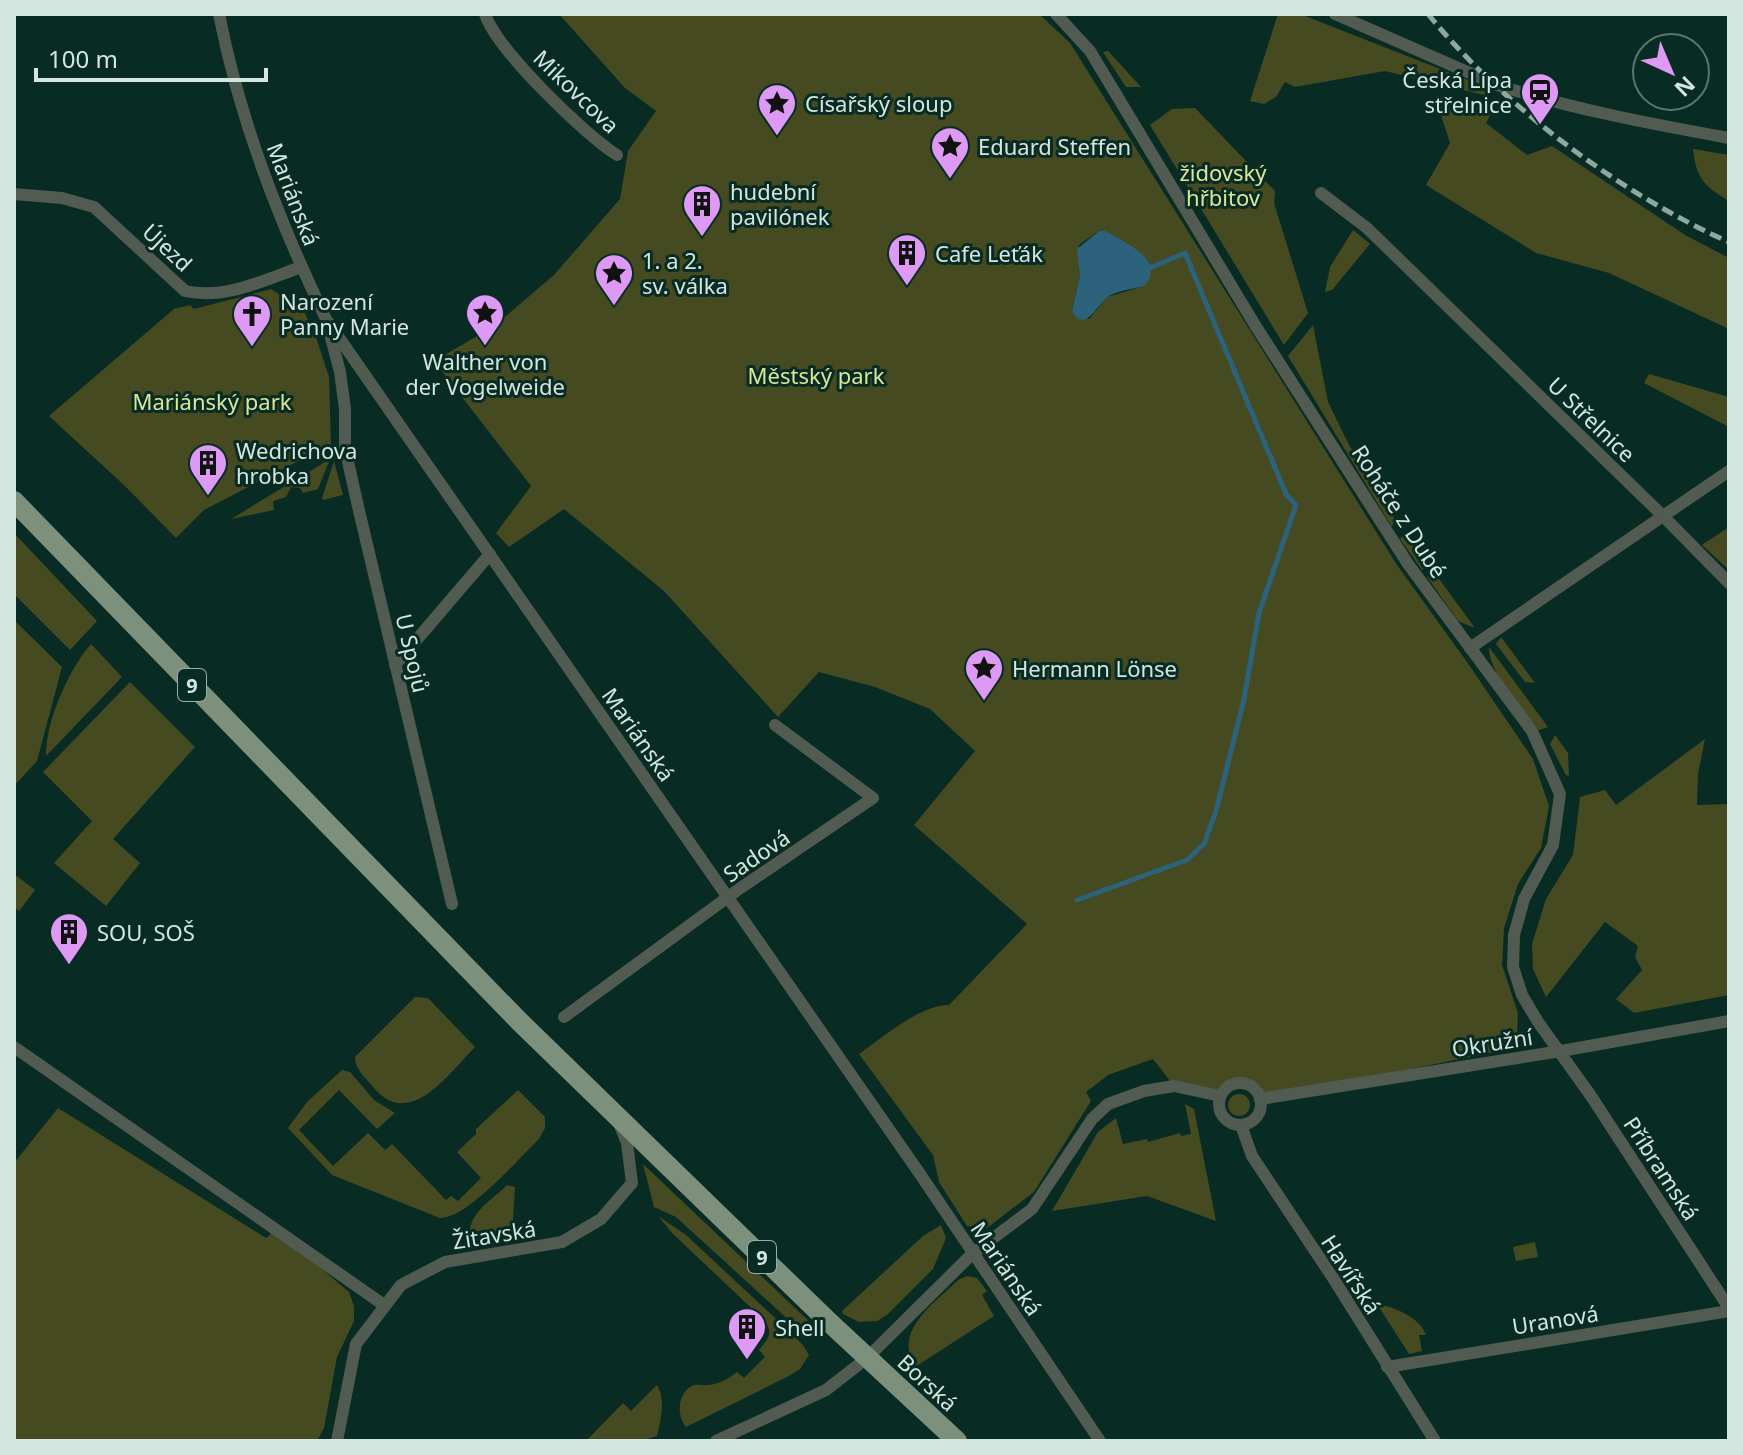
<svg xmlns="http://www.w3.org/2000/svg" width="1743" height="1455" viewBox="0 0 1743 1455" font-family="'Noto Sans',sans-serif">
  <rect width="100%" height="100%" fill="#082c23"/>
  <!-- green -->
  <g fill="#454a20" fill-rule="evenodd">
    <path d="M559 14H1039L1070 43 1397 565 1467 662 1533 759 1549 806 1541 848 1518 884 1504 928 1502 965 1518 1013 1517 1034 1505 1050 1260 1099C1248 1079 1235 1079 1220 1096L1174 1086 1153 1059 1108 1075 1086 1092 1091 1101 1034 1192 987 1228 967 1226 939 1182 933 1155 859 1054C883 1037 920 1005 949 1005L1027 924 914 825 975 751 930 709 875 687 819 672 778 717 664 591 564 509 509 547 496 533 531 486 434 361 493 327 554 275 620 199 628 151 656 111 625 88ZM1104 230 1144 286 1107 297 1089 319 1072 311 1080 275 1079 245 1099 231Z"/>
    <path d="M1278 14H1300L1491 89 1488 96 1385 71 1295 87 1285 82 1276 97 1264 104 1250 101Z"/>
    <path d="M1108 51 1141 87H1126L1103 52Z"/>
    <path d="M1437 103 1493 109 1486 123 1527 155 1552 146 1685 235 1729 258V329L1609 273 1536 253 1426 185 1450 143Z"/>
    <path d="M1195 108 1275 191 1274 203 1308 313 1284 345 1150 125 1172 109Z"/>
    <path d="M1693 149 1729 155V201C1704 186 1696 178 1693 149Z"/>
    <path d="M1353 230 1370 244 1332 290 1325 292 1330 267Z"/>
    <path d="M271 289 304 311 317 340 329 377 331 444 204 510 176 538 125 486 49 416 174 309 190 305 194 309Z"/>
    <path d="M1313 325 1328 402 1349 445 1395 519 1392 527 1288 356Z"/>
    <path d="M1649 374 1729 397V427L1644 383Z"/>
    <path d="M330 459 318 489 303 493 300 488 291 487 286 497 273 501 274 510 231 519Z"/>
    <path d="M334 461 343 495 323 500 322 498Z"/>
    <path d="M1729 527V570L1702 545Z"/>
    <path d="M14 533 97 621 70 650 14 594Z"/>
    <path d="M1405 533 1429 566 1422 570 1400 539Z"/>
    <path d="M1434 572 1475 628 1458 621 1427 577Z"/>
    <path d="M14 620 62 667 37 761 14 786Z"/>
    <path d="M1501 637 1535 683 1525 682 1496 644Z"/>
    <path d="M91 644 122 677 46 756C45 722 69 669 91 644Z"/>
    <path d="M1489 647 1548 727 1539 730C1523 709 1488 673 1489 647Z"/>
    <path d="M130 682 195 747 113 839 140 863 106 906 54 863 92 821 43 772Z"/>
    <path d="M1555 735 1568 753 1569 776 1566 775 1550 744Z"/>
    <path d="M1705 739 1698 774 1697 805 1729 804V995L1634 1013 1616 999 1642 970 1635 957 1638 946 1605 922 1546 997 1533 969 1532 944 1546 899 1573 855 1580 797 1605 790 1616 805Z"/>
    <path d="M14 874 35 890 19 911 14 907Z"/>
    <path d="M415 997 428 998 475 1047C450 1072 410 1131 374 1088 366 1078 355 1070 355 1057Z"/>
    <path d="M342 1070 350 1072 374 1100 395 1113 377 1129 339 1090 299 1130 333 1166 368 1133 385 1150 392 1144 446 1200 451 1196 458 1201 481 1178 457 1152 476 1134V1129L518 1090 545 1117V1128L539 1139C519 1158 467 1219 440 1218L332 1175 288 1128 307 1102Z"/>
    <circle cx="1239" cy="1105" r="11"/>
    <path d="M1185 1104 1194 1109 1216 1221 1147 1196 1052 1211 1098 1132 1116 1118 1123 1144 1147 1139 1148 1142 1180 1133 1181 1136 1191 1134Z"/>
    <path d="M58 1108 266 1238 276 1230 349 1292 354 1306V1321L337 1357 324 1428 317 1441H14V1163Z"/>
    <path d="M643 1164 815 1327 809 1334H804L676 1217 654 1207Z"/>
    <path d="M507 1185 515 1187 512 1236 497 1241 471 1242C463 1216 491 1201 507 1185Z"/>
    <path d="M658 1216 686 1235 789 1331 803 1345 809 1355 800 1369 789 1376 686 1427C677 1416 677 1396 690 1387 696 1383 702 1386 708 1385 720 1384 728 1379 737 1372L744 1378 765 1357 759 1350C768 1339 774 1333 764 1320L673 1234Z"/>
    <path d="M941 1225 946 1238 933 1269 887 1315 877 1321 859 1322 843 1314 842 1311 923 1236Z"/>
    <path d="M1535 1242 1538 1257 1516 1261 1513 1247Z"/>
    <path d="M967 1276 977 1278 987 1291 982 1295 994 1316 915 1367C893 1330 934 1304 958 1280Z"/>
    <path d="M1377 1304C1394 1307 1420 1317 1426 1335H1419L1422 1351 1409 1354Z"/>
    <path d="M657 1385C666 1400 661 1419 657 1436L641 1441H586L623 1403 631 1411Z"/>
  </g>
  <!-- water -->
  <path fill="#2d627c" d="M1104 230C1123 242 1168 260 1144 286 1134 289 1121 290 1111 295 1098 301 1085 336 1072 311L1080 275 1077 249 1099 231Z"/>
  <g fill="none" stroke-linecap="round" stroke-linejoin="round">
    <!-- stream -->
    <path stroke="#2d627c" stroke-width="5" d="M1077 900 1187 860 1204 844 1216 811 1244 699 1259 613 1296 505 1286 494 1185 253 1152 267H1145"/>
    <!-- street -->
    <g stroke="#515b51" stroke-width="12">
      <path d="M219 14C240 121 279 221 326 319L920 1174 1100 1441"/>
      <path d="M485 14C497 50 584 134 617 155"/>
      <path d="M1056 14 1090 51 1255 325 1408 564 1532 731 1560 794 1553 845 1524 899 1514 935 1513 967 1522 995 1538 1022 1591 1096 1729 1308"/>
      <path d="M1335 14 1497 85C1572 109 1652 124 1729 138"/>
      <path d="M1321 193 1367 228 1663 516 1470 648"/>
      <path d="M14 194 62 198 94 207 185 291C225 300 264 280 301 267"/>
      <path d="M329 330 340 372 345 409V448L357 502 452 904"/>
      <path d="M1729 471 1663 516 1729 583"/>
      <path d="M395 665 490 554"/>
      <path d="M564 1017 739 889 873 798 775 725"/>
      <path d="M14 1047 384 1305"/>
      <circle cx="1240" cy="1104" r="21"/>
      <path d="M1260 1099 1561 1051 1729 1021"/>
      <path d="M1241 1125 1252 1156 1333 1278 1435 1441"/>
      <path d="M1387 1367 1729 1311"/>
      <path d="M337 1441 356 1344 401 1285 445 1262 562 1242 601 1219 632 1183 627 1143 619 1123"/>
      <path d="M716 1441 826 1390 867 1358 972 1254 1032 1209 1092 1119 1108 1104 1144 1091 1174 1086 1220 1096"/>
    </g>
    <!-- primary -->
    <path stroke="#7c907b" stroke-width="20" d="M14 501 519 1021 828 1321 957 1441"/>
    <!-- rail -->
    <path stroke="#8ea7a0" stroke-width="5" stroke-dasharray="12 6" stroke-linecap="butt" d="M1428 14C1502 105 1622 195 1729 242"/>
  </g>
  <!-- icons -->
  <defs>
    <g id="station-pin" transform="scale(2)"><path d="M0 17L-7.5 6A9.5 9.5 0 1 1 7.5 6Z" fill="#dd99f3" stroke="#082c23"/><path d="M-3-6H3Q5-6 5-4V2Q5 4 3 4L4.5 6H3L1.5 4h-3L-3 6H-4.5L-3 4Q-5 4-5 2V-4Q-5-6-3-6ZM-3.5-4v3h7v-3ZM-3.5 1v1.5H-2V1ZM2 1v1.5H3.5V1Z" fill="#111"/></g>
    <g id="sight-pin" transform="scale(2)"><path d="M0 17L-7.5 6A9.5 9.5 0 1 1 7.5 6Z" fill="#dd99f3" stroke="#082c23"/><path d="M0-6L1.8-2.2L6-1.7L2.9 1.2L3.7 5.4L0 3.3L-3.7 5.4L-2.9 1.2L-6-1.7L-1.8-2.2Z" fill="#111"/></g>
    <g id="building-pin" transform="scale(2)"><path d="M0 17L-7.5 6A9.5 9.5 0 1 1 7.5 6Z" fill="#dd99f3" stroke="#082c23"/><path d="M-4-6H4V6H1V3H-1V6H-4ZM-2.5-4.3h1.7v1.8h-1.7ZM.8-4.3h1.7v1.8H.8ZM-2.5-1h1.7V.8h-1.7ZM.8-1h1.7V.8H.8Z" fill="#111"/></g>
    <g id="church-pin" transform="scale(2)"><path d="M0 17L-7.5 6A9.5 9.5 0 1 1 7.5 6Z" fill="#dd99f3" stroke="#082c23"/><path d="M-1.2-6h2.4v3.5h3.3v2.4h-3.3V6h-2.4V-.1h-3.3v-2.4h3.3Z" fill="#111"/></g>
  </defs>
  <g fill-rule="evenodd">
    <use href="#station-pin" x="1540" y="92"/>
    <use href="#sight-pin" x="777" y="103"/>
    <use href="#sight-pin" x="950" y="146"/>
    <use href="#building-pin" x="702" y="204"/>
    <use href="#building-pin" x="907" y="253"/>
    <use href="#sight-pin" x="614" y="273"/>
    <use href="#sight-pin" x="485" y="313"/>
    <use href="#church-pin" x="252" y="314"/>
    <use href="#building-pin" x="208" y="463"/>
    <use href="#sight-pin" x="984" y="668"/>
    <use href="#building-pin" x="69" y="932"/>
    <use href="#building-pin" x="747" y="1327"/>
  </g>
  <g text-anchor="middle" dominant-baseline="central" stroke-width="6" stroke-linejoin="round" paint-order="stroke">
    <!-- shield labels -->
    <g fill="#082c23" stroke="#96afa7" stroke-width="2">
      <rect x="178" y="669" width="28" height="32" rx="6"/>
      <rect x="748" y="1241" width="28" height="32" rx="6"/>
    </g>
    <g font-size="20" font-weight="bold" fill="#d3e7e0">
      <text x="192" y="685">9</text>
      <text x="762" y="1257">9</text>
    </g>
    <!-- poi labels -->
    <g font-size="22" fill="#d3e7e0" stroke="#082c23" text-anchor="start">
      <text x="1512" y="79" text-anchor="end">Česká Lípa<tspan x="1512" dy="25">střelnice</tspan></text>
      <text x="805" y="103">Císařský sloup</text>
      <text x="978" y="146">Eduard Steffen</text>
      <text x="730" y="191">hudební<tspan x="730" dy="25">pavilónek</tspan></text>
      <text x="935" y="253">Cafe Leťák</text>
      <text x="642" y="260">1. a 2.<tspan x="642" dy="25">sv. válka</tspan></text>
      <text x="280" y="301">Narození<tspan x="280" dy="25">Panny Marie</tspan></text>
      <text x="485" y="361" text-anchor="middle">Walther von<tspan x="485" dy="25">der Vogelweide</tspan></text>
      <text x="236" y="450">Wedrichova<tspan x="236" dy="25">hrobka</tspan></text>
      <text x="1012" y="668">Hermann Lönse</text>
      <text x="97" y="932">SOU, SOŠ</text>
      <text x="775" y="1327">Shell</text>
    </g>
    <!-- street labels -->
    <g font-size="22" fill="#d3e7e0" stroke="#082c23">
      <text transform="translate(577 91) rotate(44)">Mikovcova</text>
      <text transform="translate(294 194) rotate(69)">Mariánská</text>
      <text transform="translate(168 247) rotate(43)">Újezd</text>
      <text transform="translate(1592 419) rotate(44)">U Střelnice</text>
      <text transform="translate(1400 511) rotate(57)">Roháče z Dubé</text>
      <text transform="translate(413 653) rotate(77)">U Spojů</text>
      <text transform="translate(639 734) rotate(55)">Mariánská</text>
      <text transform="translate(756 855) rotate(-34)">Sadová</text>
      <text transform="translate(1492 1042) rotate(-9)">Okružní</text>
      <text transform="translate(1662 1168) rotate(57)">Příbramská</text>
      <text transform="translate(494 1234) rotate(-9)">Žitavská</text>
      <text transform="translate(1007 1268) rotate(56)">Mariánská</text>
      <text transform="translate(1352 1274) rotate(57)">Havířská</text>
      <text transform="translate(1555 1319) rotate(-9)">Uranová</text>
      <text transform="translate(928 1382) rotate(43)">Borská</text>
    </g>
    <!-- park labels -->
    <g font-size="22" fill="#dbe699" stroke="#082c23">
      <text x="1223" y="172">židovský<tspan x="1223" dy="25">hřbitov</tspan></text>
      <text x="816" y="375">Městský park</text>
      <text x="212" y="401">Mariánský park</text>
    </g>
  </g>
  <!-- border -->
  <rect width="1743" height="1455" fill="none" stroke="#d3e7e0" stroke-width="32"/>
  <!-- north arrow -->
  <g transform="translate(1671 72) rotate(136)"><circle r="38" fill="#082c23" stroke="#59776f" stroke-width="2"/>
  <path d="M0-6L14 30L0 20L-14 30Z" fill="#dd99f3"/>
  <text y="-12" font-size="22" font-weight="bold" text-anchor="middle" fill="#d3e7e0">N</text>
  </g>
  <!-- scale -->
  <path d="M36 68v12h230v-12" fill="none" stroke="#d3e7e0" stroke-width="4"/>
  <text x="48" y="68" font-size="24" fill="#d3e7e0" stroke="#082c23" stroke-width="6" paint-order="stroke">100 m</text>
</svg>
